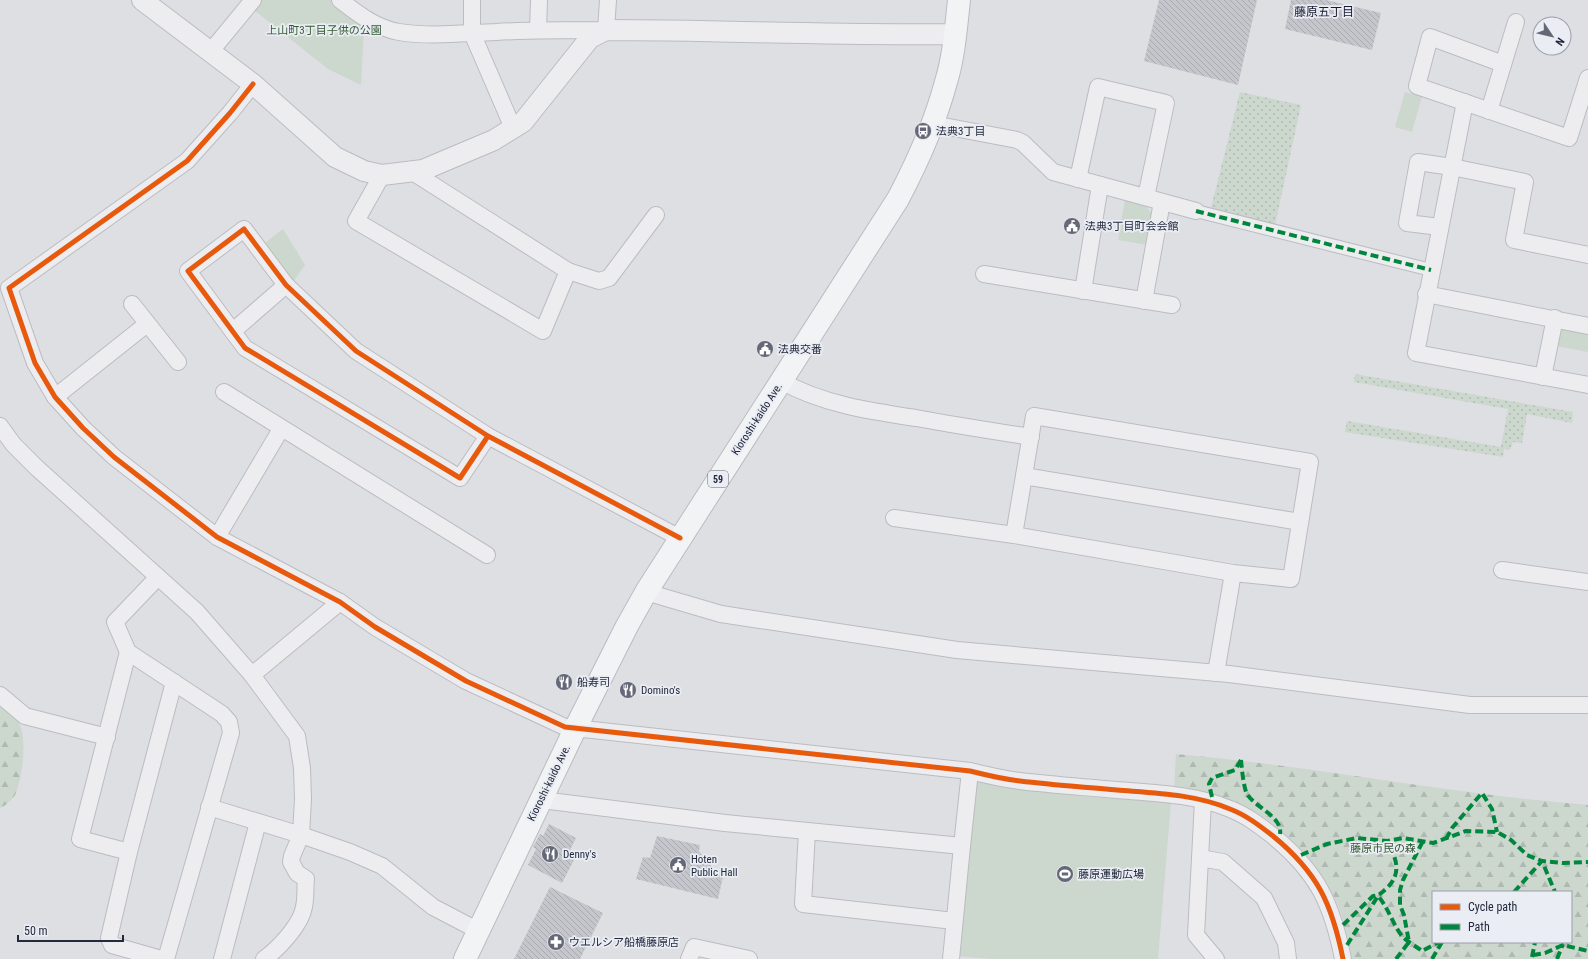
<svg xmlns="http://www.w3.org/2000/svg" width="1588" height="959" viewBox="0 0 1588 959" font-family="'Roboto Condensed','Noto Sans JP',sans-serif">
  <defs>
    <pattern id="grass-dots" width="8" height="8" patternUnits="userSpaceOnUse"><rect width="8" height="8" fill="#ccd7cd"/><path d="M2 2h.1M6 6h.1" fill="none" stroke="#afb9b1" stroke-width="1.8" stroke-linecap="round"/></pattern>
    <pattern id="forest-firs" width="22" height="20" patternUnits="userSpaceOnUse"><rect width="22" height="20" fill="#ccd7cd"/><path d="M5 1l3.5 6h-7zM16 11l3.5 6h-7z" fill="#afb9b1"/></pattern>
    <pattern id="building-back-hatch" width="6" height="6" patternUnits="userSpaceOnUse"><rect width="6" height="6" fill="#c5c6cb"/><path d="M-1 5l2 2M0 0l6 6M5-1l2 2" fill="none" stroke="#a9aaaf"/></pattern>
  </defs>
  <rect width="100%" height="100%" fill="#dedfe3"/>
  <!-- grass -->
  <g fill="url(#grass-dots)">
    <path d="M1240 92 1301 105 1275 225 1211 208Z"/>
    <path d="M1355 374 1573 412 1572 423 1527 414 1522 443 1513 442 1510 450 1504 449 1503 457 1345 432 1347 421 1501 447 1508 409 1354 382Z"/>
  </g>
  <!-- forest -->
  <g fill="url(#forest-firs)" fill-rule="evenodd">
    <path d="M0 702C7 708 17 717 20 725 27 742 22 777 16 793 13 800 6 805 0 808Z"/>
    <path d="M1176 754C1314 766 1450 794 1588 805V959H1352C1347 937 1344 915 1333 895 1313 855 1272 817 1230 800 1212 793 1193 791 1174 787ZM1433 892H1571V942H1433Z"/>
  </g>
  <!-- green -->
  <g fill="#ccd7cd">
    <path d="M262 0H332L364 27 361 85 328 69 254 10Z"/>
    <path d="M1405 92 1422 96 1412 132 1395 127Z"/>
    <path d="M1125 200 1145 205 1153 215 1148 245 1118 240Z"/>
    <path d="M283 229 305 265 291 285 262 245Z"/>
    <path d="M1566 327 1588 332V352L1556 346 1560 329Z"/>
    <path d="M974 779 1171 802 1158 959H991L956 956Z"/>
  </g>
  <!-- building -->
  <g fill="url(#building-back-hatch)">
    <path d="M1159 0H1257L1238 85 1144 61Z"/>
    <path d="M1291 0H1326L1381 13 1372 50 1285 29Z"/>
    <path d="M549 824 576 838 570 850 577 854 562 883 528 865 536 849 533 847 540 834 543 836Z"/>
    <path d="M657 836 700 845 699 851 714 869 724 872 718 899 636 879 643 857 650 858Z"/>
    <path d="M550 887 603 913 580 959H514Z"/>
  </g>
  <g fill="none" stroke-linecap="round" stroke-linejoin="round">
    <!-- pedestrian casing -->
    <g stroke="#bbbcc1" stroke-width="14">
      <path id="pedestrian" d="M1196 211 1431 270"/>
    </g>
    <!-- minor casing -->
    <g stroke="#bbbcc1" stroke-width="18">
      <g id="minor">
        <path d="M340 0C358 14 376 28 399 32 430 37 464 33 496 32 533 30 569 30 606 30L608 0"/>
        <path d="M472 0V33L513 128"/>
        <path d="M538 30 539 0"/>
        <path d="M211 51 253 0"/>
        <path d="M1503 64 1430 37 1417 86 1569 138 1588 78"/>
        <path d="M253 84 230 113 187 161 9 288 35 363 55 397 83 428 114 457 217 537 340 602 375 627 466 681 565 727 970 771C986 775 1003 779 1020 781 1052 785 1085 787 1117 790 1154 793 1195 794 1230 809 1246 815 1260 826 1273 836 1318 873 1332 904 1343 959"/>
        <path d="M1465 102 1416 353 1588 385"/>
        <path d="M1489 111 1516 22"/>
        <path d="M933 124 1017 140 1023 143 1053 172 1196 211"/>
        <path d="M382 175 356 221 543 331 568 271 411 171"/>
        <path d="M1078 179 1098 87 1166 103 1146 197"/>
        <path d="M1440 227 1407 223 1418 162 1452 167 1525 182 1514 240 1588 255"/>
        <path d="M568 271 599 281 609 278 656 215"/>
        <path d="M984 274 1172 305"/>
        <path d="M1083 291 1100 185"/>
        <path d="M1426 294 1588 326"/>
        <path d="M1144 301 1162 202"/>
        <path d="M132 304 178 362"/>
        <path d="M233 331 286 285"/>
        <path d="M1543 377 1555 318"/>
        <path d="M781 381C822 404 869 411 916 418 954 425 992 431 1031 437"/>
        <path d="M224 392 487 555"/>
        <path d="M55 397 147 324"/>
        <path d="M0 426 13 444 37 468 197 612 252 675 297 736 302 768 303 799 301 835 292 856 291 862 297 873 306 879C305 888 306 898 304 907 301 925 278 949 264 959"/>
        <path d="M488 436 460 478 245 348 188 271 244 229 286 285 356 351 488 436 680 538"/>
        <path d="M1024 476 1300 522"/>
        <path d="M894 518 1014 535"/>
        <path d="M217 537 281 429"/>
        <path d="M1502 570 1588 582"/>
        <path d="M158 577 115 622 128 652 222 714 229 722 231 733 166 959"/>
        <path d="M646 592 721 614 957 650 1229 674 1470 705H1588"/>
        <path d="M128 652 80 839 129 852"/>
        <path d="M1216 673 1233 573 1291 579 1310 462 1034 416 1014 535 1233 573"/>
        <path d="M252 675 340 602"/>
        <path d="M0 695 25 716 107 737"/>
        <path d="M542 800 725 823 962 846 970 771"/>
        <path d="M1203 801 1196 935 1216 959"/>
        <path d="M209 807 301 835 350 852 382 866 433 907 479 931"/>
        <path d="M807 831 803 904 954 921"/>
        <path d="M1200 858 1223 862 1264 898 1286 943 1288 959"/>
        <path d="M161 959 112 945 109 938 129 852 174 682"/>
        <path d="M222 959 258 822"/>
        <path d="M689 959 694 947 749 959"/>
        <path d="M951 959 962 846"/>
      </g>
    </g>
    <!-- tertiary casing -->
    <g stroke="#bbbcc1" stroke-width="22">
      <path id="tertiary" d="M142 0 253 84 335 157 364 171 382 175 423 170 494 140 523 122 590 38 606 30C722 30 839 36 955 34"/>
    </g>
    <!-- primary casing -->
    <g stroke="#b9bcc1" stroke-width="24">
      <path id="primary" d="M465 959 576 727 627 626 646 592 898 199C918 161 935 123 946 82 954 56 956 27 959 0"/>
    </g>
    <!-- pedestrian -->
    <use href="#pedestrian" stroke="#ededf0" stroke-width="12"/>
    <!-- minor -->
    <use href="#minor" stroke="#ededf0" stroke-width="16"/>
    <!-- tertiary -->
    <use href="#tertiary" stroke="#ededf0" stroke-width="20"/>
    <!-- primary -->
    <use href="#primary" stroke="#f2f3f4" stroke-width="22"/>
    <!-- quiet -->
    <g stroke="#00873e" stroke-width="4" stroke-dasharray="8 4" stroke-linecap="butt">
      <path d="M1196 211 1431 270"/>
      <path d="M1241 760C1242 770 1243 782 1246 792 1253 807 1283 816 1280 834"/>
      <path d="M1212 797 1209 784 1212 778 1235 770 1241 760"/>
      <path d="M1446 839 1452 828 1482 793 1492 809 1497 832"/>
      <path d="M1301 855 1327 844 1357 838 1387 841 1403 838 1433 843 1466 831 1497 832 1511 840 1527 855 1542 861 1563 863 1588 862"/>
      <path d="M1514 892 1542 861 1555 892"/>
      <path d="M1343 925 1373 896C1379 896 1381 893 1386 889 1403 873 1396 858 1387 841"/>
      <path d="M1347 945 1378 896C1389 909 1393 925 1402 936 1407 942 1416 946 1422 951L1439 942"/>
      <path d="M1533 955 1545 953 1563 945 1588 951"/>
      <path d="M1532 957 1535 942"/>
      <path d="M1396 959 1409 942 1404 915 1400 905V890L1403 880 1423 841"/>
      <path d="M1432 959 1442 942"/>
      <path d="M1557 959 1563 944"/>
    </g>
    <!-- cycleway casing -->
    <g stroke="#eaedf4" stroke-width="8">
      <g id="cycleway">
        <path d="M253 84 230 113 187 161 9 288 35 363 55 397 83 428 114 457 217 537 340 602 375 627 466 681 565 727 970 771C986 775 1003 779 1020 781 1052 785 1085 787 1117 790 1154 793 1195 794 1230 809 1246 815 1260 826 1273 836 1318 873 1332 904 1343 959"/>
        <path d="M488 436 460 478 245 348 188 271 244 229 286 285 356 351 488 436 680 538"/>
      </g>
    </g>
    <!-- cycleway -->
    <use href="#cycleway" stroke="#e8590c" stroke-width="5"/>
  </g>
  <!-- icons -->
  <defs>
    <g id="bus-disc" transform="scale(0.9)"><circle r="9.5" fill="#656977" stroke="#eaedf4"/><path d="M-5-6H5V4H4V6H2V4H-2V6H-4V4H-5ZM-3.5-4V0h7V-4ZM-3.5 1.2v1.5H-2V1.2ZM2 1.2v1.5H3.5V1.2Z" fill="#fff"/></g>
    <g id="civic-disc" transform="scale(0.9)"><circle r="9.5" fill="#656977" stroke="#eaedf4"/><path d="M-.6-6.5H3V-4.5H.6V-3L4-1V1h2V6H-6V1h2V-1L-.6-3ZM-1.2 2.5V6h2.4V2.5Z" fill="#fff"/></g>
    <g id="restaurant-disc" transform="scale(0.9)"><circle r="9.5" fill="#656977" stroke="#eaedf4"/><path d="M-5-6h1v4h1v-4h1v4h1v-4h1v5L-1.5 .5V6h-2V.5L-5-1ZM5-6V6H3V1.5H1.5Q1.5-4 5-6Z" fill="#fff"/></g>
    <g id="stadium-disc" transform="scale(0.9)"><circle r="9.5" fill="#656977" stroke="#eaedf4"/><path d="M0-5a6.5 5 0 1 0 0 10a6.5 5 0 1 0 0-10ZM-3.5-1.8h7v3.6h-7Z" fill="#fff"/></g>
    <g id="pharmacy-disc" transform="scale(0.9)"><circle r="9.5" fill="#656977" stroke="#eaedf4"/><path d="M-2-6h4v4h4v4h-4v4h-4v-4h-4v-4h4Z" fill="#fff"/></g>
  </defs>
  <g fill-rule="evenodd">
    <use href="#bus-disc" x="923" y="131"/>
    <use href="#civic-disc" x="1072" y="226"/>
    <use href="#civic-disc" x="765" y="349"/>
    <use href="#restaurant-disc" x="564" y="682"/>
    <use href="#restaurant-disc" x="628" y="690"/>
    <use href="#restaurant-disc" x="550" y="854"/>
    <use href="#civic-disc" x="678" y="865"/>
    <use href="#stadium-disc" x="1065" y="874"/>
    <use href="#pharmacy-disc" x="556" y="942"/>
  </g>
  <g text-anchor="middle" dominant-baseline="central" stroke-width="3.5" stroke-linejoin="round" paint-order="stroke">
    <!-- shield labels -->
    <rect fill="#eaedf4" stroke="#5f6474" stroke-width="1" x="708" y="471" width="20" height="16" rx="3"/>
    <g font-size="10" font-weight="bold" fill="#242a3d">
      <text x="718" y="479">59</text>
    </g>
    <!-- park labels -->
    <g font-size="11" fill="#335a31" stroke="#eaedf4">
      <text x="324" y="30">上山町3丁目子供の公園</text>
      <text x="1383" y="848">藤原市民の森</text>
    </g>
    <!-- poi labels -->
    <g font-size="11" fill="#242a3d" stroke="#eaedf4" text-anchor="start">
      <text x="936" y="131">法典3丁目</text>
      <text x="1085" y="226">法典3丁目町会会館</text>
      <text x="778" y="349">法典交番</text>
      <text x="577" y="682">船寿司</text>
      <text x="641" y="690">Domino's</text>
      <text x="563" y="854">Denny's</text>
      <text x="691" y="859">Hoten<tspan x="691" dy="13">Public Hall</tspan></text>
      <text x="1078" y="874">藤原運動広場</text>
      <text x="569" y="942">ウエルシア船橋藤原店</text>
    </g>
    <!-- street labels -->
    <g font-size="11" fill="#242a3d" stroke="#eaedf4">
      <text transform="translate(757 419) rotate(-57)">Kioroshi-kaido Ave.</text>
      <text transform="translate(549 783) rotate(-64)">Kioroshi-kaido Ave.</text>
    </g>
    <!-- neighbourhood labels -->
    <g font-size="12" fill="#171b2d" stroke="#eaedf4">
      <text x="1324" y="12">藤原五丁目</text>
    </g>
  </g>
  <!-- legend -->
  <rect x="1432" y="891" width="140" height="52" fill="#eaedf4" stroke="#9b9fab"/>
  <rect x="1440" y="904" width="20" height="6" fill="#e8590c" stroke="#9b9fab"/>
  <text x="1468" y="911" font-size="12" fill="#242a3d">Cycle path</text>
  <rect x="1440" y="924" width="20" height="6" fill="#00873e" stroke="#9b9fab"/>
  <text x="1468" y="931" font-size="12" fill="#242a3d">Path</text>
  <!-- north arrow -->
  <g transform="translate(1552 36) rotate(125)"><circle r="19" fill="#eaedf4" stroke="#9b9fab"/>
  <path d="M0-3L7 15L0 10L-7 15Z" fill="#656977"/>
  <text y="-6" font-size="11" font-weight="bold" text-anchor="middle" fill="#242a3d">N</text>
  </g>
  <!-- scale -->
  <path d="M18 935v6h105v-6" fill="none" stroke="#242a3d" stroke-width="2"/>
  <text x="24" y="935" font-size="12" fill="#242a3d" stroke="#eaedf4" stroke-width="3" paint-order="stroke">50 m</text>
</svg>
